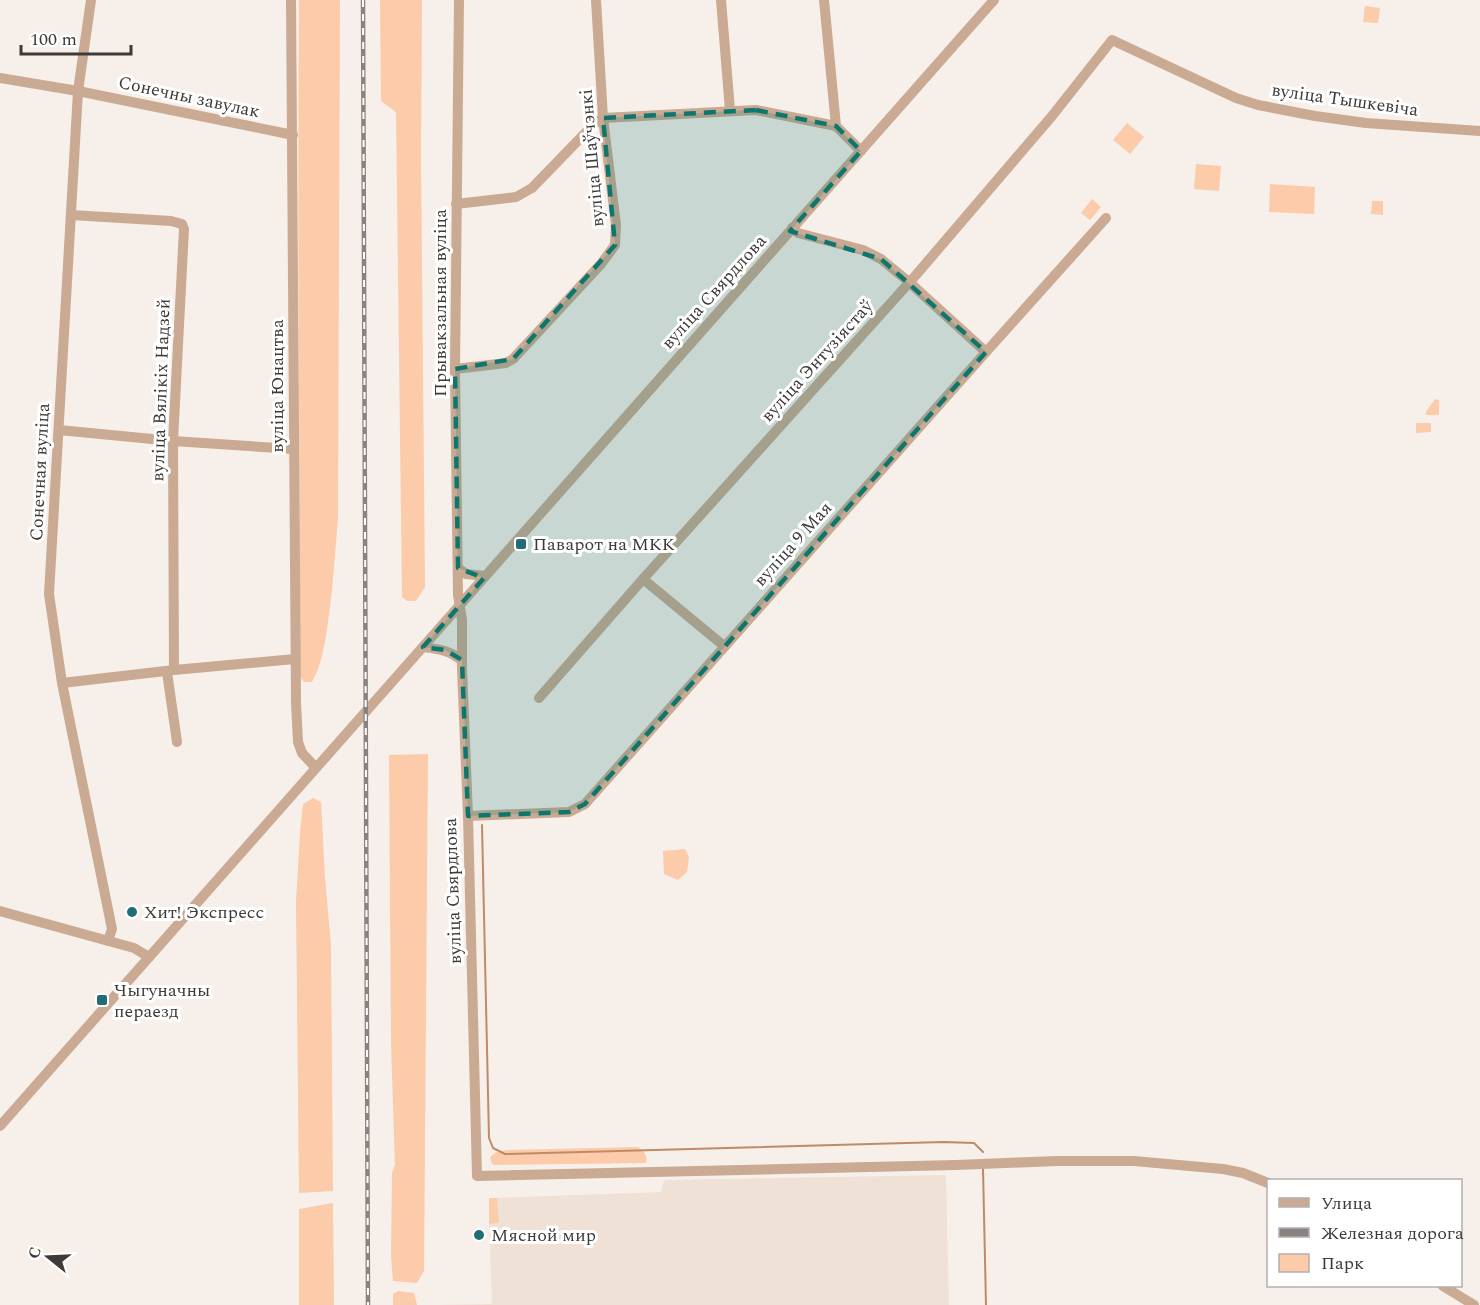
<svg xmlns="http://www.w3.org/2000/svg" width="1480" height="1305" viewBox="0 0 1480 1305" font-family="Spectral,serif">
  <rect width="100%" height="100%" fill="#f7efea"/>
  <!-- built -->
  <path fill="#f0e1d7" d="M946 1175 949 1305H439L492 1304 489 1224 498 1223 497 1198 661 1192 664 1180Z"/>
  <!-- green -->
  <g fill="#fbcbaa">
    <path d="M299 0H340L338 518C335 553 333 588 328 622 325 643 322 664 312 682H304L300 677C300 451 297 226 299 0Z"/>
    <path d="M380 0H422L421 157 425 587 416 601H407L402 597 396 112 381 101Z"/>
    <path d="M1365 6 1380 8 1378 23 1363 22Z"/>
    <path d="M1127 123 1144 137 1130 154 1113 140Z"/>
    <path d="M1196 164 1221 166 1219 191 1194 189Z"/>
    <path d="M1270 184 1315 187 1314 214 1269 212Z"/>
    <path d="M1092 199 1101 207 1090 220 1081 213Z"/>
    <path d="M1372 201H1383V215L1371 214Z"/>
    <path d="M1435 399 1439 400V415H1426V412Z"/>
    <path d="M1416 423H1431V432L1416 433Z"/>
    <path d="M428 754 424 1271 417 1283 393 1281 391 1256 392 1173 395 1165 391 1044 389 755Z"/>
    <path d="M313 798 321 802 325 878 331 945 333 1191 299 1193 296 902 300 832 303 804Z"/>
    <path d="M685 849 689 857 687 872 678 880 664 874 663 851Z"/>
    <path d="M638 1147C643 1151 648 1155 646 1163L494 1165 492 1164 490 1157 496 1152 508 1150Z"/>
    <path d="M489 1198H497L499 1223 489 1224Z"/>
    <path d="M333 1203 334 1305H299V1209Z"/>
    <path d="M398 1291 414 1293 417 1305H393V1294Z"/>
  </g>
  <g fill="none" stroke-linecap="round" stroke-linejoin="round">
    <!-- stream -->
    <g stroke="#be8b66" stroke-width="2">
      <path d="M482 825 489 1138 493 1148 505 1154 943 1142 974 1143 983 1152"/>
      <path d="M983 1169 986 1305"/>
    </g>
    <!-- minor -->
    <g stroke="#caaa93" stroke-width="10">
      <path d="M91 0 78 91 49 594 62 683 112 929 108 941"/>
      <path d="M291 0 296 703 298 742 302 753 315 767"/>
      <path d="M459 0 455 369 458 595 462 620V668L468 816 477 1176 956 1165 1057 1161H1134L1223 1169 1243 1173 1268 1183"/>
      <path d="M721 0 730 110"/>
      <path d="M824 0 836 126 861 151"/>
      <path d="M0 78 78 91 293 135"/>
      <path d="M456 204 516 197 532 188 594 124 603 118 756 110 836 126"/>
      <path d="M71 215 171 221 182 224 184 229 173 441 174 670"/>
      <path d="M792 228 798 233 863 250 881 259 909 282 986 352"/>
      <path d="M455 369 506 363 513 359 601 264 615 245 616 225 603 118 596 0"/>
      <path d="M59 430 173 441 293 449"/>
      <path d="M458 568 466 574 485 576"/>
      <path d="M643 579 724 646"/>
      <path d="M423 647C438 649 450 650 462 661"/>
      <path d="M167 672 177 742"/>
      <path d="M62 683 174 670 295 659"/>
      <path d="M539 698 643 579 916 275 1052 116 1112 40 1236 98 1258 105 1315 116 1366 123 1480 131"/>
      <path d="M468 816 569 812 585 804 986 352 1106 218"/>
      <path d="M0 911 134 948 149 957"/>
      <path d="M0 1126C330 749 663 375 994 0"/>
      <path d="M1443 1286 1474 1305"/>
    </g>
    <!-- rail casing -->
    <g stroke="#888380" stroke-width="4.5">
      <path id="rail" d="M363 0 368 1305"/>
    </g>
    <!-- rail -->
    <use href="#rail" stroke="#fff" stroke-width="2" stroke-dasharray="7" stroke-linecap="butt"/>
  </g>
  <!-- marked area -->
  <path fill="#0f766e" fill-opacity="0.2" stroke="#0f766e" stroke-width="4.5" stroke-dasharray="12 8" stroke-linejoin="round" d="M756 110 836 126 861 151 790 231 881 259 986 352 585 804 569 812 468 816 462 660 445 650 423 647 484 578 458 568 455 369 513 359 615 245 603 118Z"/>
  <!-- markers -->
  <g fill="#226c75" stroke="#fff" stroke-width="2">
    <rect x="515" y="538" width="12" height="12" rx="3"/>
    <circle cx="132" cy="912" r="6"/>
    <rect x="96" y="994" width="12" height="12" rx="3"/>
    <circle cx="479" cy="1235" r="6"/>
  </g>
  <g text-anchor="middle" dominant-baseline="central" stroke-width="6" stroke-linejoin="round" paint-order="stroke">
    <!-- street labels -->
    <g font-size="18" fill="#3d3a38" stroke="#fff">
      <text transform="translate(189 97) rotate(12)">Сонечны завулак</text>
      <text transform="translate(1345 100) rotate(8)">вуліца Тышкевіча</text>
      <text transform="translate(592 158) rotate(-95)">вуліца Шаўчэнкі</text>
      <text transform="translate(714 292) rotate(-48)">вуліца Свярдлова</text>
      <text transform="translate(440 303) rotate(-90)">Прывакзальная вуліца</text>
      <text transform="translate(817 361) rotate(-48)">вуліца Энтузіястаў</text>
      <text transform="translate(277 386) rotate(-90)">вуліца Юнацтва</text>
      <text transform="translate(161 390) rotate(-88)">вуліца Вялікіх Надзей</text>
      <text transform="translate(40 472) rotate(-87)">Сонечная вуліца</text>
      <text transform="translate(793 544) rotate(-48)">вуліца 9 Мая</text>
      <text transform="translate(453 891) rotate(-92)">вуліца Свярдлова</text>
    </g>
    <!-- poi labels -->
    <g font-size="18" fill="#3d3a38" stroke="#fff" text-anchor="start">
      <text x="533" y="544">Паварот на МКК</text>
      <text x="144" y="912">Хит! Экспресс</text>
      <text x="114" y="990">Чыгуначны<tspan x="114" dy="21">пераезд</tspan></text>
      <text x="491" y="1235">Мясной мир</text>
    </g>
  </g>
  <!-- legend -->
  <rect x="1267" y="1179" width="195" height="108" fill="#ffffff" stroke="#b1b0af" stroke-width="1.5"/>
  <rect x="1279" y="1198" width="30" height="9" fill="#caaa93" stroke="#b1b0af" stroke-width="1.5"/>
  <text x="1321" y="1209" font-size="18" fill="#3d3a38">Улица</text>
  <rect x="1279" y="1228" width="30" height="9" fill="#888380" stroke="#b1b0af" stroke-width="1.5"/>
  <text x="1321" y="1239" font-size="18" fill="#3d3a38">Железная дорога</text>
  <rect x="1279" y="1254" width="30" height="18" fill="#fbcbaa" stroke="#b1b0af" stroke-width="1.5"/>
  <text x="1321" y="1269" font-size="18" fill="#3d3a38">Парк</text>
  <!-- north arrow -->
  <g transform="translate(48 1257) rotate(288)" stroke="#ffffff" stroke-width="4.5" paint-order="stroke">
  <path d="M0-4.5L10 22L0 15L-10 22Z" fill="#3d3a38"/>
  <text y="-9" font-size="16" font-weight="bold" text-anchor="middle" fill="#3d3a38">С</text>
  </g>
  <!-- scale -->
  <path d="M21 45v9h110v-9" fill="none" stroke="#3d3a38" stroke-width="3"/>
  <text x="30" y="45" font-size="18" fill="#3d3a38" stroke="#ffffff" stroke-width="4.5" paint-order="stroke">100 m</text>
</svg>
